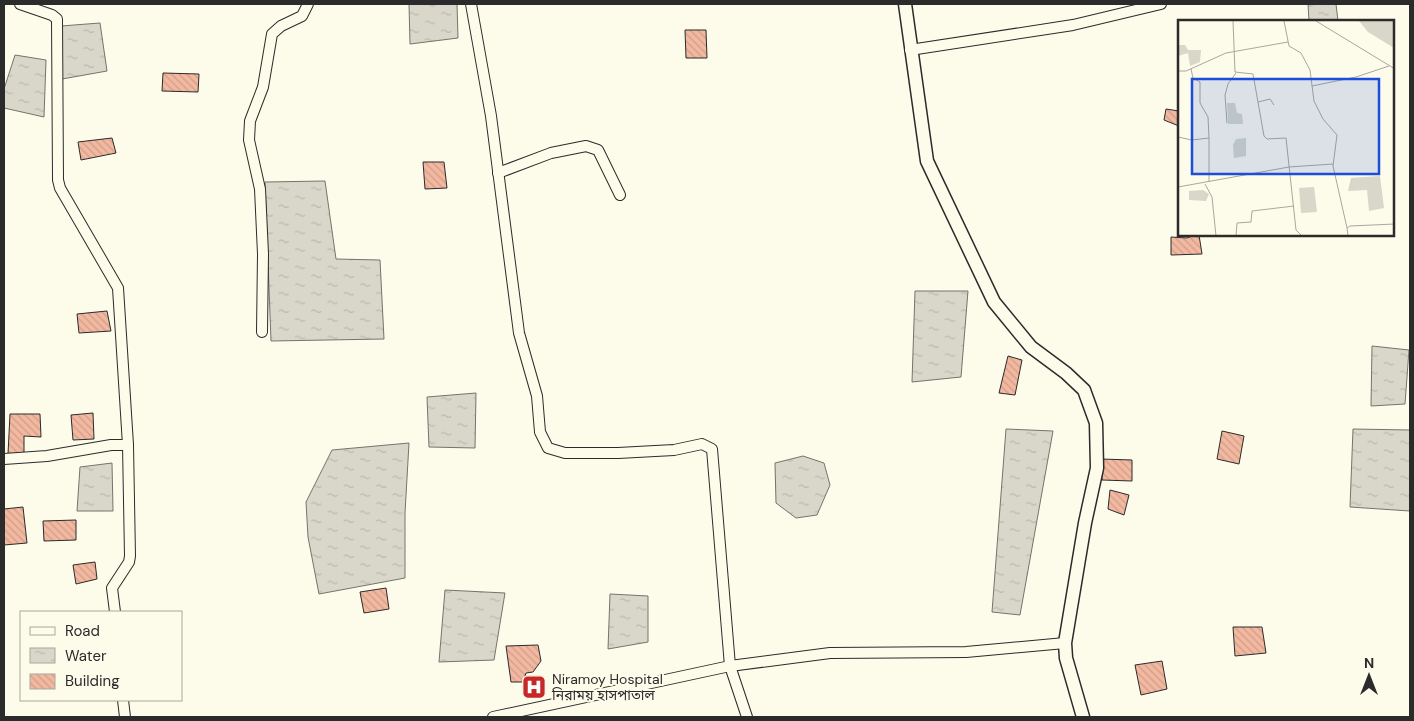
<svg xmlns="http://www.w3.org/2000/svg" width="1414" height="721" viewBox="0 0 1414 721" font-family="'DM Sans','Noto Sans Bengali',sans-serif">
  <defs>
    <pattern id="water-ripples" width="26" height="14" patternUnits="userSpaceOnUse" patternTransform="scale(1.25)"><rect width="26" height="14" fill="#d8d7c9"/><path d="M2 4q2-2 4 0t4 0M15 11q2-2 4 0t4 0" fill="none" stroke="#bab9ad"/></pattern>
    <pattern id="building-back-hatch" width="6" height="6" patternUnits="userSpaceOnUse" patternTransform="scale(1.25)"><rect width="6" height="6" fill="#f2b8a0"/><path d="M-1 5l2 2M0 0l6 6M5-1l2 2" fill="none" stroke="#d09e8a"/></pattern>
  </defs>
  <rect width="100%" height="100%" fill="#fdfbea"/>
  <!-- water -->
  <g fill="url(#water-ripples)" stroke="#74746e">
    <path d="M409 4H457L458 38 410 44Z"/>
    <path d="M1308 4H1336L1338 21H1309Z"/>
    <path d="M100 23 107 71 62 79 61 26Z"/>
    <path d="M15 55 46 60 44 117 4 108V89Z"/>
    <path d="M325 181 336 259 380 260 384 339 271 341 265 182Z"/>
    <path d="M915 291H968L961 377 912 382Z"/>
    <path d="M1372 346 1409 350 1405 404 1371 406Z"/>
    <path d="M476 393 475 448 429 447 427 397Z"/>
    <path d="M1006 429 1053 431 1020 615 992 612Z"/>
    <path d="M1353 429 1410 430V511L1350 507Z"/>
    <path d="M409 443 405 513V578L319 594 308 537 306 502 332 450Z"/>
    <path d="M803 456 824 463 830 485 817 515 796 518 776 503 775 463Z"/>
    <path d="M112 463 113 511H77L80 467Z"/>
    <path d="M445 590 505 593 494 660 439 662Z"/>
    <path d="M610 594 648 596V642L608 649Z"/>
  </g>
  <!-- building -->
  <g fill="url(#building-back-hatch)" stroke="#2b2b2b">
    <path d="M685 30H706L707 58H686Z"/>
    <path d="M163 73 199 74 198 92 162 91Z"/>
    <path d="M1166 109 1179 111V126L1164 120Z"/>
    <path d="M112 138 116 153 81 160 78 142Z"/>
    <path d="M423 162H444L447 188 425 189Z"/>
    <path d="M1194 235H1199L1202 254 1171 255V237L1187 238Z"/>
    <path d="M107 311 111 331 79 333 77 314Z"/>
    <path d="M1008 356 1022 360 1015 395 999 393Z"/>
    <path d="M93 413 94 439 73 440 71 415Z"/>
    <path d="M10 414H40L41 437 24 436V453L8 454Z"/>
    <path d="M1222 431 1244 436 1239 464 1217 459Z"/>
    <path d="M1101 459 1132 460V481L1102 480Z"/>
    <path d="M1110 490 1129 495 1124 515 1108 509Z"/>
    <path d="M23 507 27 543 4 545V509Z"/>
    <path d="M76 520V540L44 541 43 521Z"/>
    <path d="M95 562 97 579 76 584 73 565Z"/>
    <path d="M386 588 389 609 364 613 360 592Z"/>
    <path d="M1233 627H1262L1266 653 1235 656Z"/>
    <path d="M538 645 541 661 533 672 526 673 523 682H511L506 646Z"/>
    <path d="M1162 661 1167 689 1141 695 1135 665Z"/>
  </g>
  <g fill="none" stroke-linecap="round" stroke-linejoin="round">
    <!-- minor casing -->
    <g stroke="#2b2b2b" stroke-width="12">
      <g id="minor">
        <path d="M20 4 52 15 57 19 58 180 60 188 118 288 128 445"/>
        <path d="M471 4 491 116 519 333 537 396 540 432 548 448 565 453H618L674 450 702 444 712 449 730 666 747 717"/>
        <path d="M910 50 1073 25 1161 4"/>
        <path d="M498 173 551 153 586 146 598 150 620 195"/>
        <path d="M262 332 263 254 260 189 249 140 250 121 263 87 272 34 281 26 302 16 308 4"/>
        <path d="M4 459 47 456 111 445H128L130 556 129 562 112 588 115 612"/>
        <path d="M123 700 125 717"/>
        <path d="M493 717 730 666 830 653 966 652 1065 643"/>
      </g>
    </g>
    <!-- tertiary casing -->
    <g stroke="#2b2b2b" stroke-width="15">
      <path id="tertiary" d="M905 4 927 161 994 302 1031 347 1066 373 1084 390 1096 423 1097 468 1085 523 1065 643 1066 658 1083 717"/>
    </g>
    <!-- minor -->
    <use href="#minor" stroke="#fdfbea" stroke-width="10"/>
    <!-- tertiary -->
    <use href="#tertiary" stroke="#fdfbea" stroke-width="12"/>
  </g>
  <!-- icons -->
  <defs>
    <g id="hospital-square" transform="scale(1.25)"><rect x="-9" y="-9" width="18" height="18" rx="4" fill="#c62828" stroke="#fdfbea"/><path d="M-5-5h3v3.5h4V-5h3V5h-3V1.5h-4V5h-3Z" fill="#fff"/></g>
  </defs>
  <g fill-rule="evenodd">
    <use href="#hospital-square" x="534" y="687"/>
  </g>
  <g text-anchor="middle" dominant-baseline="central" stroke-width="4" stroke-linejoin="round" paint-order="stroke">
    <!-- poi labels -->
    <g font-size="14" fill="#2b2b2b" stroke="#fdfbea" text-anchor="start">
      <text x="552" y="679">Niramoy Hospital<tspan x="552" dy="16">নিরাময় হাসপাতাল</tspan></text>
    </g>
  </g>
  <!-- overview -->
  <g transform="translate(1178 20)">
    <rect width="216" height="216" fill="#fdfbea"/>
    <path d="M181 1H216V28L190 12ZM0 25H7L10 30H23L22 42 12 46 10 33 0 36ZM49 83H57L59 93 64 94 65 104H50ZM68 118V136L56 138 55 125 58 119ZM202 156 206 188 191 191 189 170 170 171 173 158ZM136 167 139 192 123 193 121 168ZM25 170 31 174 28 181 11 180V171Z" fill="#d8d7c9"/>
    <path fill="none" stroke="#a9a89e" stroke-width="1" d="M55 1 57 52 75 54 86 116 89 119 108 118 118 210 124 216M106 1 111 26 123 33 132 50 136 81 145 99 159 115 155 146 169 208M138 1 217 49M13 49 15 58 22 62V83L30 97 31 118M0 51H8L48 33 110 22M134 66 178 57 211 46M80 82 92 79 96 85M49 103 47 75 50 64 58 53M0 117 14 120 31 118V162M27 164 34 177 38 216M0 167 111 147 155 144M58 216 59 203 73 202 74 191 116 186M170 216 169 208 172 206 217 204"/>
    <path fill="#1d4ed8" fill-opacity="0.15" stroke="#1d4ed8" stroke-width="2.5" d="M14 59H201V154H14Z"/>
    <rect width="216" height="216" fill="none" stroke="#2b2b2b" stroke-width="2.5"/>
  </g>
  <!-- border -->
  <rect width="1414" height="721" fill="none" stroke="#2b2b2b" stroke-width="10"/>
  <!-- legend -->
  <rect x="20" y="611" width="162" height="90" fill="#fdfbea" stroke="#a9a89e"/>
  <rect x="30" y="627" width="25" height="8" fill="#fdfbea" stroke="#a9a89e"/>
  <text x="65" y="636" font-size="15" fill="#2b2b2b">Road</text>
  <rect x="30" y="648" width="25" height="15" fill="url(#water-ripples)" stroke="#a9a89e"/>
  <text x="65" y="661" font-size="15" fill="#2b2b2b">Water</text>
  <rect x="30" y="674" width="25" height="15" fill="url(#building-back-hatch)" stroke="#a9a89e"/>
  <text x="65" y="686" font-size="15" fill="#2b2b2b">Building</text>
  <!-- north arrow -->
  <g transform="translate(1369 676)" stroke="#fdfbea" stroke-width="4" paint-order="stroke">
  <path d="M0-4L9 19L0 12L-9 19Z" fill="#2b2b2b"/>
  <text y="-8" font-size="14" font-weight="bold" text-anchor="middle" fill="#2b2b2b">N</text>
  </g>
</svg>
